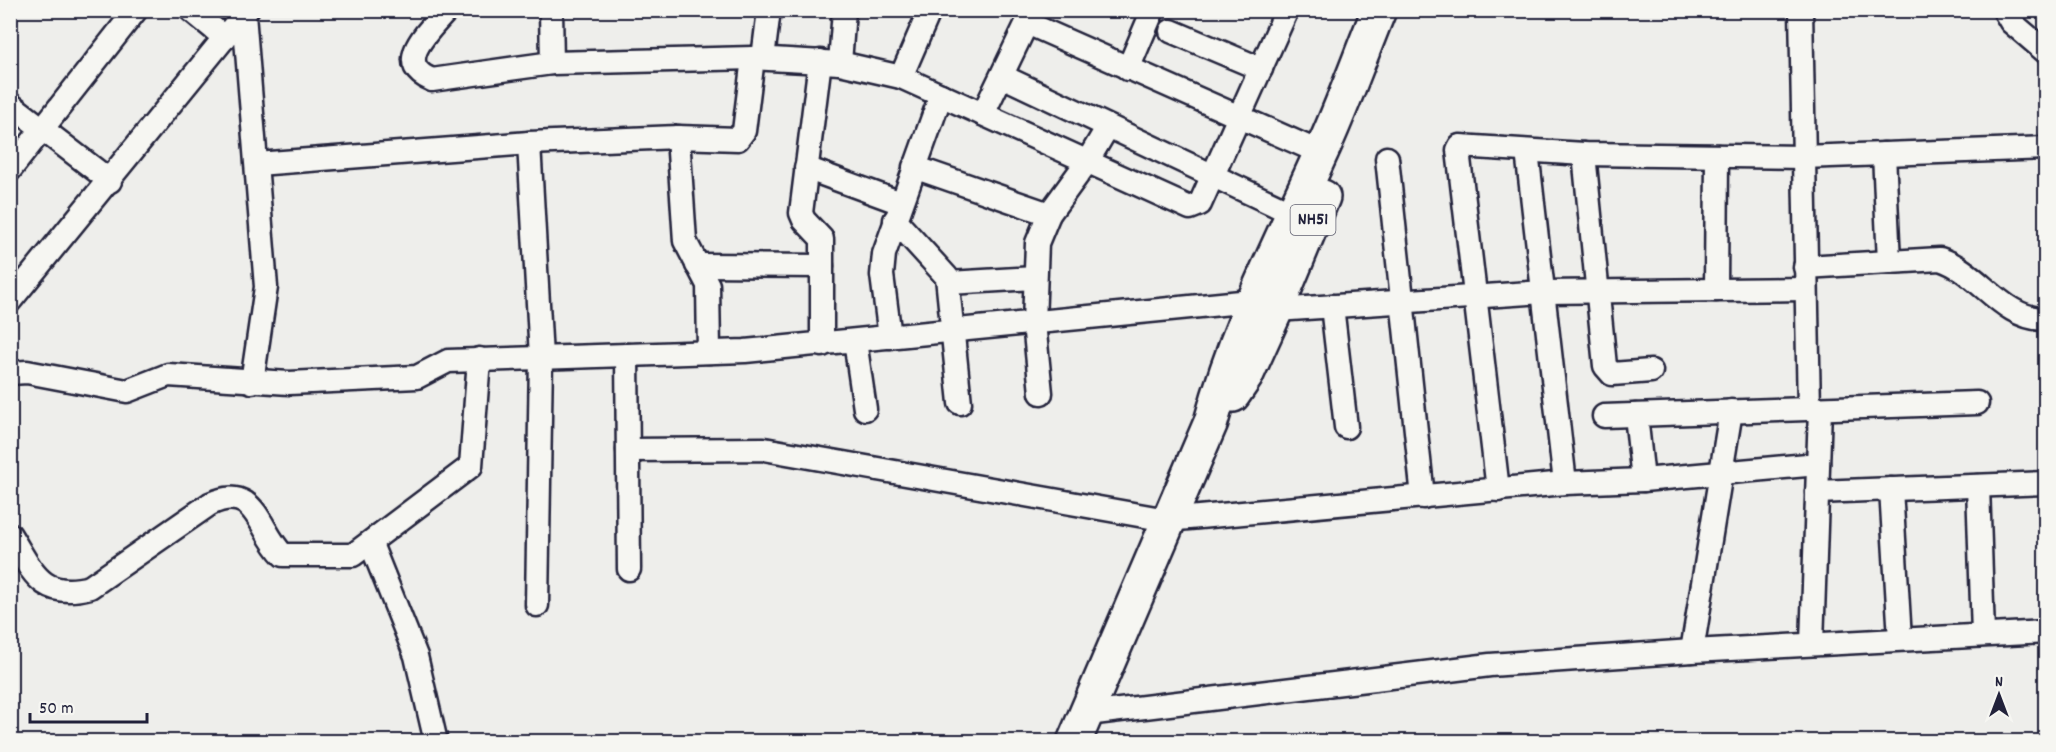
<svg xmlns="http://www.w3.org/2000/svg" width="2056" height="752" viewBox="0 0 2056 752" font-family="Dekko,sans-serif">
  <rect width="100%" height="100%" fill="#eeeeeb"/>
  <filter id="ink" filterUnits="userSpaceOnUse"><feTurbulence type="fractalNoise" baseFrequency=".0167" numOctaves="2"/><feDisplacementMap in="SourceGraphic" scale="12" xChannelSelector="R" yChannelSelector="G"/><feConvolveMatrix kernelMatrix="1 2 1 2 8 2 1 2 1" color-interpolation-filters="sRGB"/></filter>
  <g filter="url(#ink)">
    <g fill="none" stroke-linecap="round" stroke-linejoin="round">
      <!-- minor casing -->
      <g stroke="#22223b" stroke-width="27">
        <g id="minor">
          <path d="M191 10 225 38"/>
          <path d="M447 10C430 30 391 63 432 80L552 63 753 58 840 63 901 77 1190 208 1200 204 1287 10"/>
          <path d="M551 10 552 63"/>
          <path d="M1801 10 1809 409"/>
          <path d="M2004 10 2011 22 2046 52"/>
          <path d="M244 14 266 287 252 382"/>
          <path d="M1027 23 1321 153"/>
          <path d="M1171 31 1261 69"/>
          <path d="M763 58 769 10"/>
          <path d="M820 61 801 213 804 220 822 239V345"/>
          <path d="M840 63 844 10"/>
          <path d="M1128 69 1153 10"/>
          <path d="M1002 76 1292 213"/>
          <path d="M901 77 930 10"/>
          <path d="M10 104 110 181"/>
          <path d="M983 114 1033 10"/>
          <path d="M678 137 685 241 708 285 709 352"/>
          <path d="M529 143 541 357 537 605"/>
          <path d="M1527 151 1565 483"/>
          <path d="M1584 154 1605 366 1612 374 1651 371"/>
          <path d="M1884 154 1889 262"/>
          <path d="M1387 158 1423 497"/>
          <path d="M257 164 529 143 678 137 738 139 744 131 753 58"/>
          <path d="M914 167 1049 214"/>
          <path d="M806 168 901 203"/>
          <path d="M10 170 136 10"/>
          <path d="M895 220 947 277 960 403"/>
          <path d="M697 265 822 266"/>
          <path d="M1805 267 1940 259C1979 271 2002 320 2046 319"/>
          <path d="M949 283 1035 278"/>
          <path d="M1716 290 1717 156"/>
          <path d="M10 301 247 10"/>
          <path d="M1332 306 1346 427"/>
          <path d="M1276 310 1544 292 1805 289"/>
          <path d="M890 337 882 275 884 254 941 95"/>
          <path d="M855 341 865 409"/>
          <path d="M627 355 629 569"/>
          <path d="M10 373 27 372 127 391 168 375 289 383 417 377 448 361 745 351 1251 301"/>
          <path d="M1041 393 1034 323 1037 243 1049 214 1087 162 1107 128"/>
          <path d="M1636 415 1643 480"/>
          <path d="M1604 416 1977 403"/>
          <path d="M628 450 764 449 1167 520 1565 483 1643 480 1818 464"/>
          <path d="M1978 486 1983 634"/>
          <path d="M1891 489 1900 639"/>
          <path d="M1498 490 1458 150 1460 146 1584 154 1803 157 2046 148"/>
          <path d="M1817 492 2046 483"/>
          <path d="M10 535C33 572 41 600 90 587L210 504C256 482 258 530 283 555H353L471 466 479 359"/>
          <path d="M371 544 416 656 436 742"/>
          <path d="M1812 644 1820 409"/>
          <path d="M1692 651 1731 411"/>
          <path d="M1087 714 1490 665 1692 651 2046 632"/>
        </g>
      </g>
      <!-- highway casing -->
      <g stroke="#22223b" stroke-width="38">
        <g id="highway">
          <path d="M1233 395 1246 376 1276 310 1323 197"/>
          <path d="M1074 742 1211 422C1236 328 1280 244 1320 155 1342 108 1359 59 1379 10"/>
        </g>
      </g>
      <!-- minor -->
      <use href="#minor" stroke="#f6f6f2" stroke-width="22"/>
      <!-- highway -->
      <use href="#highway" stroke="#f6f6f2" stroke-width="33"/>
    </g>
  </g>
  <g text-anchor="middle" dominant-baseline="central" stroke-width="4.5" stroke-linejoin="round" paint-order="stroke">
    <!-- shield labels -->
    <rect fill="#f6f6f2" stroke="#626272" stroke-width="1.5" x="1290.5" y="205" width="45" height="30" rx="4.5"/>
    <g font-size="18" font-weight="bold" fill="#22223b">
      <text x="1313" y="220">NH51</text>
    </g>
  </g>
  <!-- margin -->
  <rect width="2056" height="752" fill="none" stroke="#f6f6f2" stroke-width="36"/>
  <rect x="18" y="18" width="2020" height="716" fill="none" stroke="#22223b" stroke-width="2" filter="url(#ink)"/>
  <!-- north arrow -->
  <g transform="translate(1999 695)" stroke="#f6f6f2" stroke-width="4.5" paint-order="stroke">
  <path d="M0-4.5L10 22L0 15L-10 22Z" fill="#22223b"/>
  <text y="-9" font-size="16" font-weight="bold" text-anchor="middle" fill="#22223b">N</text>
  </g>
  <!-- scale -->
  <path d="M30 713v9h117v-9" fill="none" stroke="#22223b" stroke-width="3"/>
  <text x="39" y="713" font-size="18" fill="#22223b" stroke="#f6f6f2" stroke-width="4.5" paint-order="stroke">50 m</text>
</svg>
